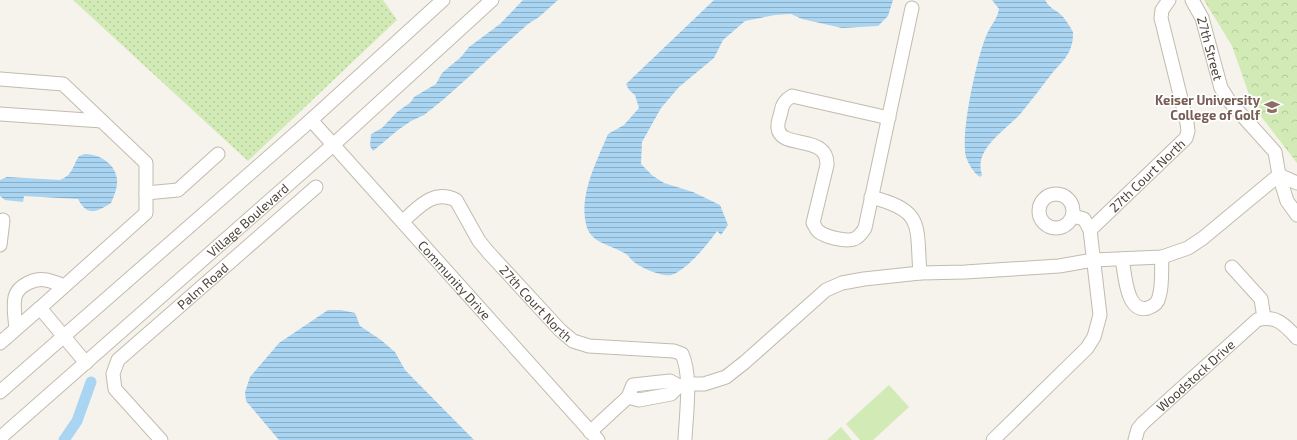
<svg xmlns="http://www.w3.org/2000/svg" width="1297" height="440" viewBox="0 0 1297 440" font-family="'Exo 2',sans-serif">
  <defs>
    <pattern id="grass-dots" width="8" height="8" patternUnits="userSpaceOnUse"><rect width="8" height="8" fill="#d2eab5"/><path d="M2 2h.1M6 6h.1" fill="none" stroke="#b6ca9c" stroke-width="1.8" stroke-linecap="round"/></pattern>
    <pattern id="forest-crowns" width="20" height="18" patternUnits="userSpaceOnUse"><rect width="20" height="18" fill="#d2eab5"/><path d="M2 6a3 3 0 1 1 6 0M12 15a3 3 0 1 1 6 0" fill="none" stroke="#b6ca9c"/></pattern>
    <pattern id="water-rules" width="6" height="5" patternUnits="userSpaceOnUse"><rect width="6" height="5" fill="#a9d4f2"/><path d="M0 2.5h6" fill="none" stroke="#8caec5"/></pattern>
  </defs>
  <rect width="100%" height="100%" fill="#f6f3ec"/>
  <!-- grass -->
  <path fill="url(#grass-dots)" d="M73 0H383L397 20 248 161Z"/>
  <!-- forest -->
  <path fill="url(#forest-crowns)" d="M1204 0H1297V163L1253 106 1232 46Z"/>
  <!-- pitch -->
  <g fill="#d2eab5">
    <path d="M889 385 909 407 873 440H860L846 424Z"/>
    <path d="M841 427 852 440H827Z"/>
  </g>
  <!-- water -->
  <g fill="url(#water-rules)">
    <path d="M523 0H558L539 17 528 24 444 99 424 115 411 121 398 130 373 151 370 146 371 134 382 128 397 112 411 102 414 97 436 84 442 73 461 57 469 47 500 24Z"/>
    <path d="M714 0H893L888 16 878 26 842 28 802 19 791 14 775 15 745 21 723 40 714 58 679 87 661 108 642 142 641 164 653 176 664 183 693 192 720 205 728 225 721 235 717 231C708 244 686 271 671 275 663 277 641 268 634 262 631 260 629 256 626 254 611 244 590 244 586 224 579 194 597 161 608 134L624 125 639 108 635 95 629 90 626 84Z"/>
    <path d="M992 0H1045C1050 8 1052 8 1059 13 1065 18 1069 25 1073 32 1073 36 1073 42 1071 47 1068 57 1060 64 1053 72 1042 86 1032 100 1021 113 1007 130 973 148 982 175L980 177C973 172 969 165 966 157 960 134 977 56 987 34 991 25 997 20 999 9Z"/>
    <path d="M85 154C99 154 115 163 117 179 118 187 114 196 111 203 97 212 87 217 78 199L24 196 23 202 5 200 0 196V180L7 177 60 180C73 175 72 167 79 156Z"/>
    <path d="M328 310H341L355 313 360 326 381 340 395 352 405 370 474 440H279L246 401 245 392 250 377 279 343Z"/>
  </g>
  <g fill="none" stroke-linecap="round" stroke-linejoin="round">
    <!-- canal -->
    <path stroke="#a9d4f2" stroke-width="11" d="M64 440 77 421 91 382"/>
    <!-- minor casing -->
    <g stroke="#c2bbae" stroke-width="15">
      <g id="minor">
        <path id="s1" d="M1192 0 1202 18 1221 88 1230 102 1275 152 1279 175 1287 201 1297 215"/>
        <path d="M0 79 63 84 146 163V213L40 308"/>
        <path d="M0 114 102 121"/>
        <path d="M889 118 792 96C785 100 782 104 781 112 780 117 777 123 778 128 780 150 828 133 827 165L813 223C815 226 816 229 818 231 825 237 846 242 854 239 860 237 862 232 865 228L912 8"/>
        <path id="s2" d="M311 120 598 440"/>
        <path d="M1279 175 1297 183"/>
        <path d="M146 193 178 190 218 154"/>
        <circle cx="1056" cy="211" r="17"/>
        <path d="M871 197C925 211 916 225 920 273"/>
        <path id="s3" d="M403 221C419 207 433 189 456 200L479 241 489 253 560 330 573 341 589 346 674 351 682 354C692 376 686 415 685 440"/>
        <path id="s4" d="M1090 230 1186 138 1188 131 1187 123 1161 18 1162 10 1169 0"/>
        <path d="M0 245 3 220"/>
        <path d="M1122 259C1125 273 1126 314 1148 308 1154 306 1158 303 1159 297 1163 285 1161 269 1162 257"/>
        <path d="M1232 267 1261 299 1264 318"/>
        <path d="M16 329C15 319 13 307 15 297 18 285 35 278 46 280 52 281 59 284 64 286"/>
        <path d="M0 343 40 308 86 363"/>
        <path d="M0 392 311 120 443 0"/>
        <path d="M628 397 639 400 671 394 679 386 687 384H704L726 377 745 362 826 290 842 283 864 279 920 273 965 272 1059 266 1093 260 1162 257 1188 248 1203 238 1279 175"/>
        <path d="M590 432 628 397 633 385 670 381 679 386"/>
        <path id="s5" d="M0 438 333 145 492 0"/>
        <path id="s6" d="M161 440 115 389 113 374 118 360 316 187"/>
        <path d="M993 440 1087 348 1094 337 1100 315 1090 230 1084 219 1073 216"/>
        <path id="s7" d="M1135 440 1138 429 1143 423 1257 320C1276 314 1286 326 1297 338"/>
      </g>
    </g>
    <!-- minor -->
    <use href="#minor" stroke="#fff" stroke-width="13"/>
  </g>
  <!-- icons -->
  <defs>
    <g id="university-bare" transform="scale(1.2)"><path d="M0-5L7-2L0 1L-7-2ZM-4 1L0 2.5L4 1V4Q0 6-4 4Z" fill="#8d6e63" stroke="#fff" stroke-width="2.5" paint-order="stroke"/></g>
  </defs>
  <g fill-rule="evenodd">
    <use href="#university-bare" x="1272" y="107"/>
  </g>
  <g text-anchor="middle" dominant-baseline="central" stroke-width="3.5" stroke-linejoin="round" paint-order="stroke">
    <!-- street labels -->
    <g font-size="13" fill="#4b4439" stroke="#fff">
      <text stroke="none"><textPath href="#s1" startOffset="52">27th Street</textPath></text>
      <text stroke="none"><textPath href="#s4" startOffset="79">27th Court North</textPath></text>
      <text stroke="none"><textPath href="#s5" startOffset="330">Village Boulevard</textPath></text>
      <text stroke="none"><textPath href="#s2" startOffset="215">Community Drive</textPath></text>
      <text stroke="none"><textPath href="#s6" startOffset="211">Palm Road</textPath></text>
      <text stroke="none"><textPath href="#s3" startOffset="193">27th Court North</textPath></text>
      <text stroke="none"><textPath href="#s7" startOffset="90">Woodstock Drive</textPath></text>
    </g>
    <!-- education labels -->
    <g font-size="13" font-weight="bold" fill="#785e54" stroke="#fff" text-anchor="end">
      <text x="1260" y="100">Keiser University<tspan x="1260" dy="15">College of Golf</tspan></text>
    </g>
  </g>
</svg>
